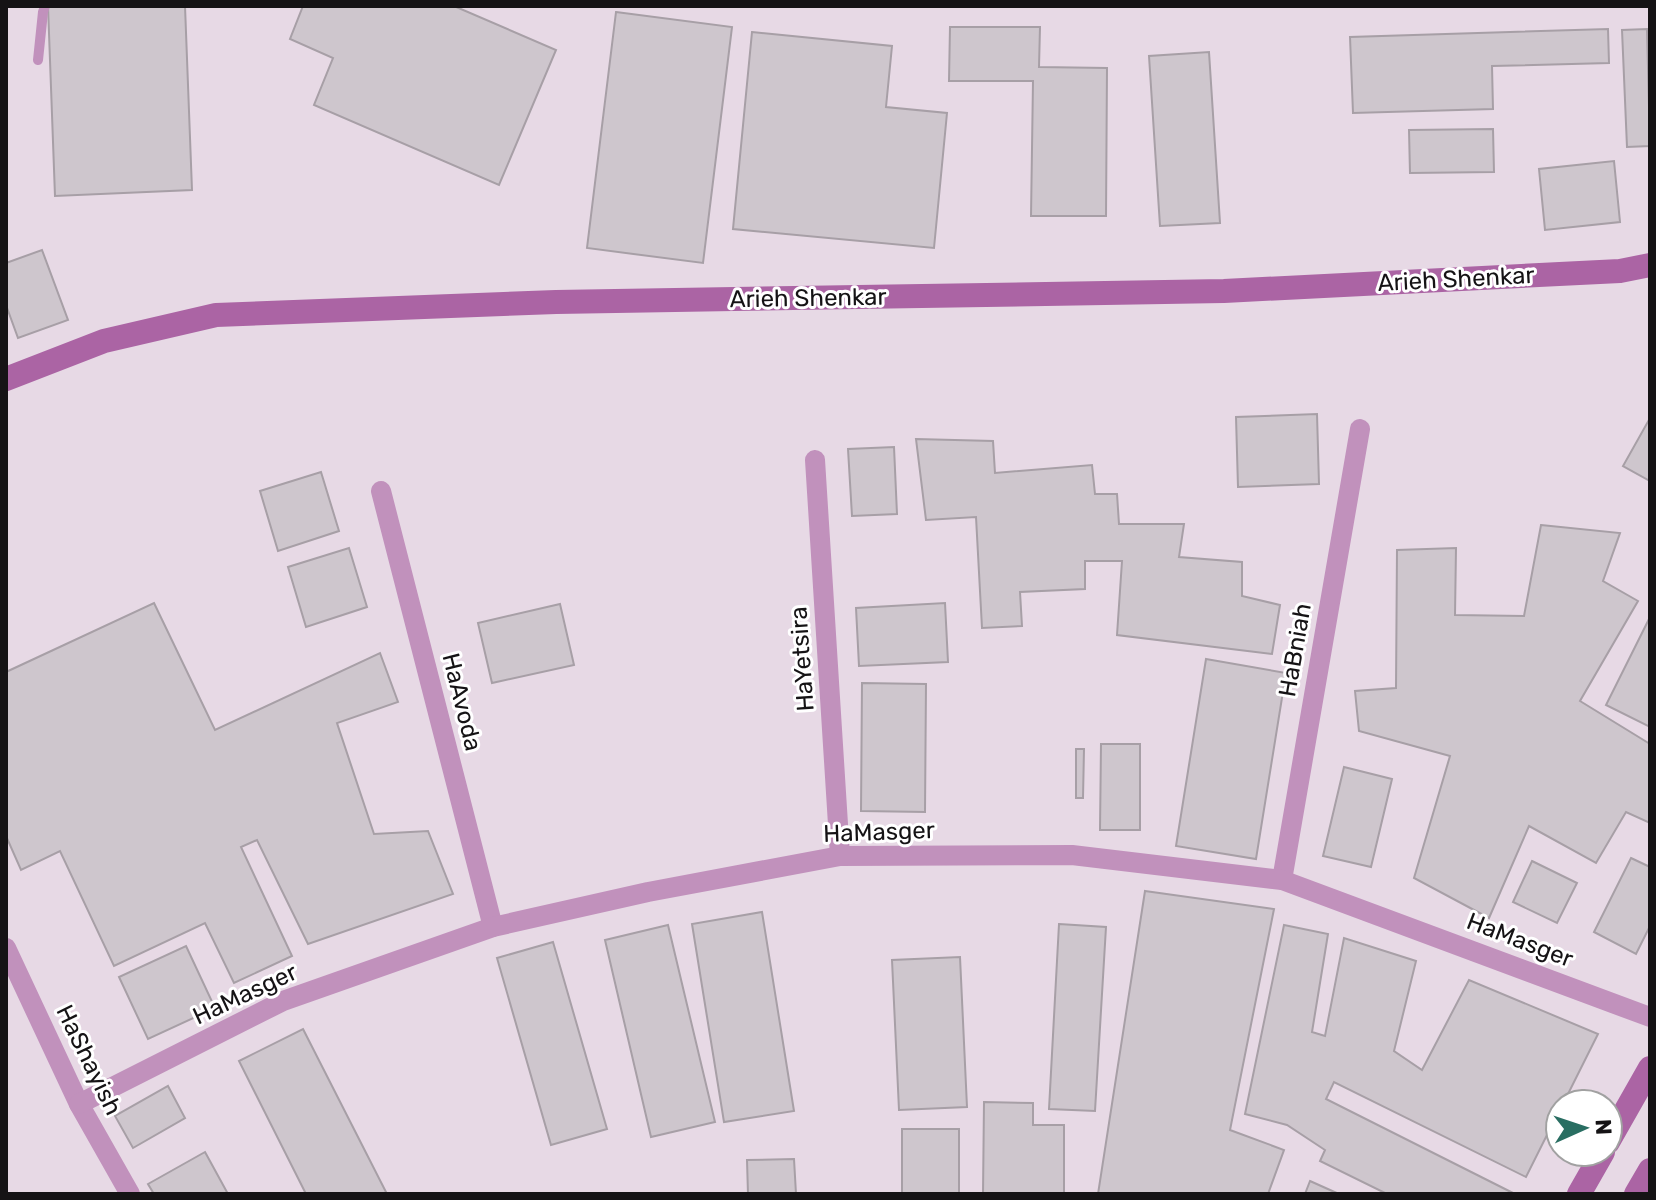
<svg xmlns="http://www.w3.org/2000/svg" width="1656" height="1200" viewBox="0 0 1656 1200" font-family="Rubik,sans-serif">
  <rect width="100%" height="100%" fill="#efe7ee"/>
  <!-- built -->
  <path fill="#e7d9e5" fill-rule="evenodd" d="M6 6H1650V1194H6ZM1560 1104H1608V1152H1560Z"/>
  <!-- building -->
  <g fill="#cec6cd" stroke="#a79fa6" stroke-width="2">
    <path d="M48 6H185L192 190 55 196Z"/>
    <path d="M303 6H454L556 50 499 185 314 105 333 58 290 39Z"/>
    <path d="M616 12 732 27 703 263 587 248Z"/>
    <path d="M950 27H1040L1039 67 1107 68 1106 216H1031L1033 81H949Z"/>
    <path d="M1608 29 1609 63 1492 66 1493 109 1353 113 1350 37Z"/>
    <path d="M1647 29 1650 146 1627 147 1622 30Z"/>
    <path d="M752 32 892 46 886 107 947 113 934 248 733 229Z"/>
    <path d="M1209 52 1220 223 1160 226 1149 56Z"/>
    <path d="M1493 129 1494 172 1410 173 1409 130Z"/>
    <path d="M1614 161 1620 222 1545 230 1539 169Z"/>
    <path d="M42 250 68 320 18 338 6 305V263Z"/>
    <path d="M1317 414 1319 484 1238 487 1236 417Z"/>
    <path d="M1650 418V481L1623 466Z"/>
    <path d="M916 439 993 441 995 473 1092 465 1095 494H1117L1119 524H1184L1179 557 1242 562V596L1280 605 1272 654 1117 635 1122 561H1085V589L1020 592 1022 626 982 628 976 517 926 520Z"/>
    <path d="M894 447 897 514 852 516 848 449Z"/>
    <path d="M321 472 339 531 278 551 260 491Z"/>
    <path d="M1541 525 1620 533 1603 581 1638 601 1580 701 1650 744V823L1626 812 1596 863 1529 826 1489 918 1414 878 1450 756 1359 731 1355 691 1396 688 1397 550 1456 548 1455 615 1524 616Z"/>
    <path d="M349 548 367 607 306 627 288 567Z"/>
    <path d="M154 603 215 730 380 653 398 702 337 723 374 834 428 831 453 894 308 944 257 840 241 847 292 956 234 983 205 923 114 966 60 851 21 870 6 836V672Z"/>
    <path d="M945 603 948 662 859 666 856 608Z"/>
    <path d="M560 604 574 665 492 683 478 623Z"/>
    <path d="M1650 617V727L1606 705Z"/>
    <path d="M1206 659 1286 673 1256 859 1176 846Z"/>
    <path d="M862 683 926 684 925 812 861 811Z"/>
    <path d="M1101 744H1140V830H1100Z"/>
    <path d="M1076 749H1084L1083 798H1076Z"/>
    <path d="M1344 767 1392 779 1371 867 1323 856Z"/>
    <path d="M1631 858 1650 867V926L1636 954 1594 932Z"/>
    <path d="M1532 861 1577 883 1557 923 1513 902Z"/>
    <path d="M1145 891 1274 909 1230 1130 1284 1150 1268 1194H1098Z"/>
    <path d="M762 912 794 1111 724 1122 692 924Z"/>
    <path d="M1059 924 1106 927 1095 1111 1049 1109Z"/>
    <path d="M668 925 715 1122 651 1137 605 940Z"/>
    <path d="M1284 925 1328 934 1312 1032 1325 1036 1344 938 1416 961 1394 1051 1422 1070 1469 980 1598 1034 1563 1104H1560V1109L1526 1177 1334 1082 1326 1099 1515 1194H1387L1320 1161 1325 1150 1287 1125 1245 1114Z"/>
    <path d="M553 942 607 1129 551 1145 497 958Z"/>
    <path d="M186 946 215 1008 148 1039 119 977Z"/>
    <path d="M960 957 967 1107 899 1110 892 960Z"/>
    <path d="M303 1029 387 1194H306L239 1061Z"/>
    <path d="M168 1086 185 1118 133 1148 115 1116Z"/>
    <path d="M984 1102 1033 1103V1125H1064V1194H983Z"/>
    <rect x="902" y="1129" width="57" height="65"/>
    <path d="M205 1152 228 1194H154L148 1184Z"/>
    <path d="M794 1159 796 1194H748L747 1160Z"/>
    <path d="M1310 1181 1339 1194H1305Z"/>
  </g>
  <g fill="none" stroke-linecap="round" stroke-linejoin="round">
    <!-- lane -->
    <path stroke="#c191bc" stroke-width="10" d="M38 60 43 12 45 6"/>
    <!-- street -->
    <g stroke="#c191bc" stroke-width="20">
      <path d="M815 460 840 856"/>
      <path d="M381 491 493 927"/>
      <path d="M1282 880 1360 429"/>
      <path d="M6 948 79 1104 130 1194"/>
      <path d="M79 1104 283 1001 493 927 648 892 840 856 1072 855 1282 880 1650 1017"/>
    </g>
    <!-- secondary -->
    <g stroke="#ab64a4" stroke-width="24">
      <path d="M6 379 104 341 216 315 556 302 1224 291 1620 271 1650 265"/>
      <path d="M1608 1142 1650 1068"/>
      <path d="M1579 1194 1603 1152"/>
      <path d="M1636 1194 1650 1170"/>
    </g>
  </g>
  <g text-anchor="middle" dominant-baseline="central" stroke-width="6" stroke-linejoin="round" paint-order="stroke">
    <!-- street labels -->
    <g font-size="24" fill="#151315" stroke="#fff">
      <text transform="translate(1456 279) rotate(-3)">Arieh Shenkar</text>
      <text transform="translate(808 298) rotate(-1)">Arieh Shenkar</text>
      <text transform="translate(1295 650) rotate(-80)">HaBniah</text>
      <text transform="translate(802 659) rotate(-94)">HaYetsira</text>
      <text transform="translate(462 702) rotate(76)">HaAvoda</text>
      <text transform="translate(879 832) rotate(-2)">HaMasger</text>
      <text transform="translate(1520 940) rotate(21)">HaMasger</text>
      <text transform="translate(245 994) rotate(-25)">HaMasger</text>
      <text transform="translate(89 1060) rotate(64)">HaShayish</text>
    </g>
  </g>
  <!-- border -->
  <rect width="1656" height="1200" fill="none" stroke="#151315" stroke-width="16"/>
  <!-- north arrow -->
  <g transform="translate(1584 1128) rotate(87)"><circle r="38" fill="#ffffff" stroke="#a1a1a1" stroke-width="2"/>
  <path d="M0-6L14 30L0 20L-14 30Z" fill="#296e62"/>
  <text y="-12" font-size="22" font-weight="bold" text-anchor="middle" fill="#151315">N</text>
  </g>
</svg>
